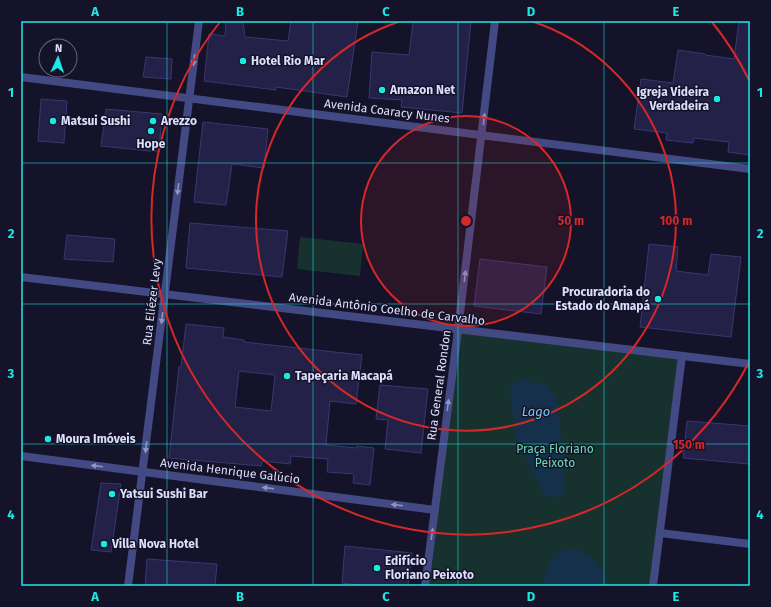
<svg xmlns="http://www.w3.org/2000/svg" width="771" height="607" viewBox="0 0 771 607" font-family="'Fira Sans',sans-serif">
  <rect width="100%" height="100%" fill="#141329"/>
  <!-- green -->
  <g fill="#17322e">
    <path d="M300 237 363 244 360 276 297 269Z"/>
    <path d="M458 330 682 356 653 586H425Z"/>
  </g>
  <!-- water -->
  <g fill="#15304b">
    <path d="M523 380 546 385 554 394 557 404 563 449 564 490 561 495 555 497 546 496 517 442 510 391C511 383 516 381 523 380Z"/>
    <path d="M562 550C568 550 576 548 581 551 594 557 606 571 607 586H543C546 572 548 557 562 550Z"/>
  </g>
  <!-- building -->
  <g fill="#242148" stroke="#3a3671" fill-rule="evenodd">
    <path d="M226 21H243L245 37 288 41 291 21H358L347 97 276 87V90L204 81 209 34 225 36Z"/>
    <path d="M413 21H471L462 113 401 107 402 100 369 98 372 52 409 55Z"/>
    <path d="M739 21H750V155L728 152 729 142 694 138 693 143 666 140 667 133 634 129 641 79 673 83 678 50 705 54V55L734 59Z"/>
    <path d="M146 57 172 59 171 79 143 77Z"/>
    <path d="M41 99 67 101 64 143 38 141Z"/>
    <path d="M106 109 162 114 159 152 101 146Z"/>
    <path d="M203 122 268 129 264 168 232 164 226 205 194 202Z"/>
    <path d="M190 223 288 231 282 277 186 268Z"/>
    <path d="M67 235 115 239 113 262 64 259Z"/>
    <path d="M649 244 678 247 676 271 708 275 711 254 741 257 731 337 640 327Z"/>
    <path d="M480 259 547 267 541 314 474 306Z"/>
    <path d="M186 324 224 328 223 337 244 340V342L362 355 356 404 330 401 326 445 357 448V446L374 448 370 485 353 483 354 474 327 472 328 459 291 456 290 464 262 461 261 466 169 458 179 367H181ZM239 371 275 375 271 411 235 407Z"/>
    <path d="M380 385 428 389 421 453 385 449 388 420 376 419Z"/>
    <path d="M687 421 750 426 749 464 683 458Z"/>
    <path d="M101 483 121 484 111 552 91 550Z"/>
    <path d="M345 546 412 553 408 586H367L342 583Z"/>
    <path d="M147 559 217 564 215 586H145Z"/>
  </g>
  <g fill="none" stroke-linecap="round" stroke-linejoin="round">
    <!-- minor -->
    <g stroke="#434983" stroke-width="8">
      <path d="M21 77 750 169"/>
      <path d="M21 456 435 510"/>
      <path d="M660 533 750 544"/>
      <path d="M653 586 682 356"/>
    </g>
    <!-- tertiary -->
    <g stroke="#434983" stroke-width="8">
      <path d="M21 277 750 364"/>
      <path d="M128 586 199 21"/>
      <path d="M425 586 458 330 495 21"/>
    </g>
  </g>
  <!-- one-way arrows -->
  <defs><path id="oneway-solid" d="M-6-.8H1V-3.2L6.5 0L1 3.2V.8H-6Z"/></defs>
  <g fill="#9094c0">
    <use href="#oneway-solid" transform="translate(194 60) rotate(97)"/>
    <use href="#oneway-solid" transform="translate(484 119) rotate(-84)"/>
    <use href="#oneway-solid" transform="translate(178 189) rotate(97)"/>
    <use href="#oneway-solid" transform="translate(465 276) rotate(-83)"/>
    <use href="#oneway-solid" transform="translate(162 318) rotate(97)"/>
    <use href="#oneway-solid" transform="translate(448 405) rotate(-82)"/>
    <use href="#oneway-solid" transform="translate(146 447) rotate(97)"/>
    <use href="#oneway-solid" transform="translate(97 466) rotate(-173)"/>
    <use href="#oneway-solid" transform="translate(268 488) rotate(-173)"/>
    <use href="#oneway-solid" transform="translate(397 505) rotate(-173)"/>
    <use href="#oneway-solid" transform="translate(432 534) rotate(-82)"/>
  </g>
  <!-- grid -->
  <path fill="none" stroke="#1ee8e2" stroke-width="1" stroke-opacity="0.55" d="M167 21V586M313 21V586M458 21V586M604 21V586M21 163H750M21 304H750M21 444H750"/>
  <!-- distance rings -->
  <circle cx="466" cy="221" r="105" fill="#d62828" fill-opacity=".12"/>
  <g fill="none" stroke="#d62828" stroke-width="2">
    <circle cx="466" cy="221" r="105"/>
    <path d="M531 21A210 210 0 1 1 401 21"/>
    <path d="M749 362A316 316 0 1 1 220 22M712 22A316 316 0 0 1 749 80"/>
  </g>
  <!-- markers -->
  <g fill="#1ee8e2" stroke="#141329" stroke-width="1.5">
    <circle cx="243" cy="61" r="4"/>
    <circle cx="382" cy="90" r="4"/>
    <circle cx="717" cy="99" r="4"/>
    <circle cx="53" cy="121" r="4"/>
    <circle cx="153" cy="121" r="4"/>
    <circle cx="151" cy="131" r="4"/>
    <circle cx="658" cy="299" r="4"/>
    <circle cx="287" cy="376" r="4"/>
    <circle cx="48" cy="439" r="4"/>
    <circle cx="112" cy="494" r="4"/>
    <circle cx="104" cy="544" r="4"/>
    <circle cx="377" cy="568" r="4"/>
  </g>
  <g text-anchor="middle" dominant-baseline="central" stroke-width="3" stroke-linejoin="round" paint-order="stroke">
    <!-- poi labels -->
    <g font-size="12" font-weight="bold" fill="#dedffc" stroke="#141329" text-anchor="start">
      <text x="251" y="61">Hotel Rio Mar</text>
      <text x="390" y="90">Amazon Net</text>
      <text x="709" y="92" text-anchor="end">Igreja Videira<tspan x="709" dy="14">Verdadeira</tspan></text>
      <text x="61" y="121">Matsui Sushi</text>
      <text x="161" y="121">Arezzo</text>
      <text x="151" y="144" text-anchor="middle">Hope</text>
      <text x="650" y="292" text-anchor="end">Procuradoria do<tspan x="650" dy="14">Estado do Amapá</tspan></text>
      <text x="295" y="376">Tapeçaria Macapá</text>
      <text x="56" y="439">Moura Imóveis</text>
      <text x="120" y="494">Yatsui Sushi Bar</text>
      <text x="112" y="544">Villa Nova Hotel</text>
      <text x="385" y="561">Edifício<tspan x="385" dy="14">Floriano Peixoto</tspan></text>
    </g>
    <!-- street labels -->
    <g font-size="12" fill="#dedffc" stroke="#141329">
      <text transform="translate(387 111) rotate(7)">Avenida Coaracy Nunes</text>
      <text transform="translate(152 302) rotate(-83)">Rua Eliézer Levy</text>
      <text transform="translate(387 309) rotate(7)">Avenida Antônio Coelho de Carvalho</text>
      <text transform="translate(439 385) rotate(-82)">Rua General Rondon</text>
      <text transform="translate(230 471) rotate(7)">Avenida Henrique Galúcio</text>
    </g>
    <!-- park labels -->
    <g font-size="12" fill="#70d6af" stroke="#141329">
      <text x="555" y="449">Praça Floriano<tspan x="555" dy="14">Peixoto</tspan></text>
    </g>
    <!-- water labels -->
    <g font-size="13" font-style="italic" fill="#77c9f1" stroke="#141329">
      <text x="536" y="411">Lago</text>
    </g>
  </g>
  <circle cx="466" cy="221" r="6" fill="#d62828" stroke="#141329" stroke-width="2"/>
  <g font-size="12" text-anchor="middle" font-weight="bold" fill="#d62828" stroke="#141329" stroke-width="3" stroke-linejoin="round" paint-order="stroke">
    <text x="571" y="225">50 m</text>
    <text x="676" y="225">100 m</text>
    <text x="689" y="449">150 m</text>
  </g>
  <!-- border -->
  <rect width="771" height="607" fill="none" stroke="#141329" stroke-width="44"/>
  <!-- north arrow -->
  <g transform="translate(58 58) rotate(3)"><circle r="19" fill="#141329" stroke="#65657d"/>
  <path d="M0-3L7 15L0 10L-7 15Z" fill="#1ee8e2"/>
  <text y="-6" font-size="11" font-weight="bold" text-anchor="middle" fill="#dedffc">N</text>
  </g>
  <rect x="22" y="22" width="727" height="563" fill="none" stroke="#1ee8e2" stroke-width="1.5"/>
  <g font-size="13" text-anchor="middle" font-weight="bold" fill="#1ee8e2">
    <text x="95" y="16">A</text>
    <text x="240" y="16">B</text>
    <text x="386" y="16">C</text>
    <text x="531" y="16">D</text>
    <text x="676" y="16">E</text>
    <text x="11" y="97">1</text>
    <text x="760" y="97">1</text>
    <text x="11" y="238">2</text>
    <text x="760" y="238">2</text>
    <text x="11" y="378">3</text>
    <text x="760" y="378">3</text>
    <text x="11" y="519">4</text>
    <text x="760" y="519">4</text>
    <text x="95" y="601">A</text>
    <text x="240" y="601">B</text>
    <text x="386" y="601">C</text>
    <text x="531" y="601">D</text>
    <text x="676" y="601">E</text>
  </g>
</svg>
